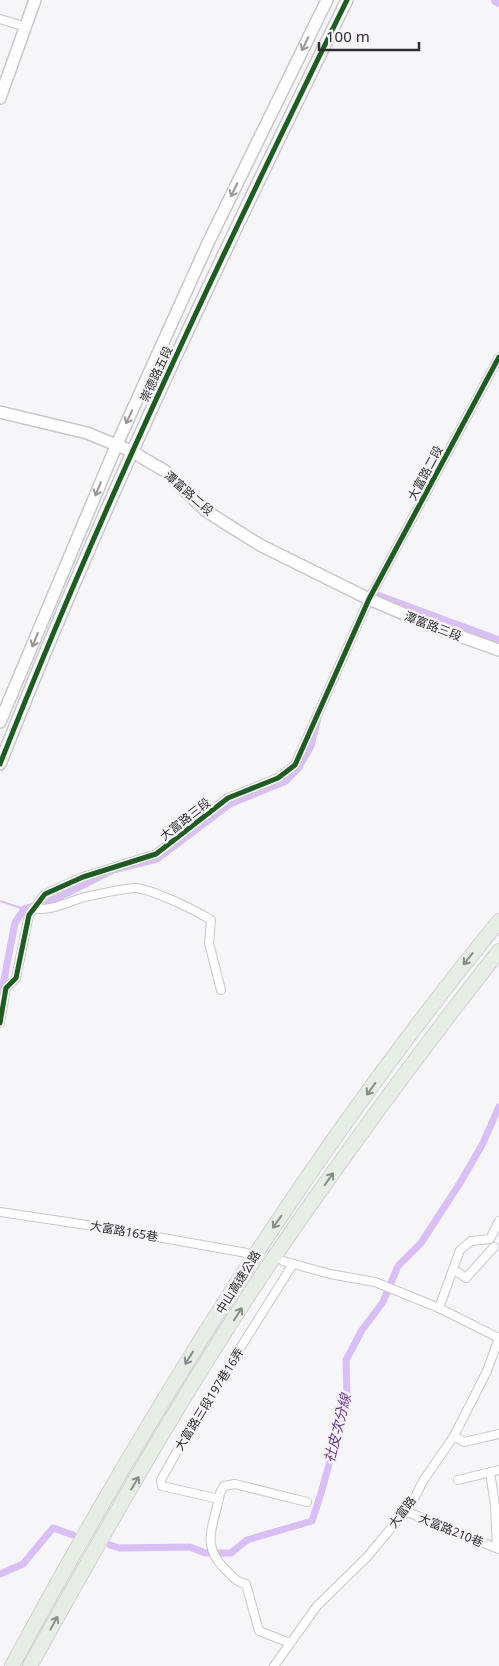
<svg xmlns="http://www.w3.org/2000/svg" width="499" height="1666" viewBox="0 0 499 1666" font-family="'Noto Sans','Noto Sans TC',sans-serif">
  <rect width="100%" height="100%" fill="#f6f5f7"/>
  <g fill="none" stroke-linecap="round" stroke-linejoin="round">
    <!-- stream -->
    <path stroke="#d9bef8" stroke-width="2" d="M0 901 24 909"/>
    <!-- canal -->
    <g stroke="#d9bef8" stroke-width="7">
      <path d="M370 598 372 593 499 640"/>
      <path d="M0 1000 15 923 24 909 47 903 113 870 157 859 230 804 286 781 299 767 311 746 318 718"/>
      <path d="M110 1545 119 1548 190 1547 205 1553H231L247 1540 312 1521 322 1490 347 1397 346 1360 362 1330 383 1302 398 1266 421 1243 460 1183 482 1145 499 1107"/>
      <path d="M0 1574 23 1564 53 1528 73 1535"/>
    </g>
    <!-- river -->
    <path stroke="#d9bef8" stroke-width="12" d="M497 0 499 1"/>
    <!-- street casing -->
    <g stroke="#c8c7c9" stroke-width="10">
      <g id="street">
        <path d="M0 19 26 27"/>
        <path d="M33 909C52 911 67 902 85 897 94 895 129 887 137 888 158 892 193 909 211 920L209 943 221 990"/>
        <path d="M0 1023 6 988 16 978 29 915 45 894 83 877 156 854 228 798 278 778 295 765 369 599 499 357"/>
        <path d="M0 1212 107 1228 247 1253"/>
        <path d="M283 1261 330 1274 375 1282 439 1308 499 1338"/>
        <path d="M453 1269 466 1278 494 1247"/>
        <path d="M439 1308 460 1250 471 1241 490 1239 499 1221"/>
        <path d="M454 1436 464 1442 499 1434"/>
        <path d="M490 1472 495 1505 497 1548"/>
        <path d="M458 1480 499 1470"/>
        <path d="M219 1499 162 1486 161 1480 190 1428 293 1264"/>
        <path d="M405 1511 499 1549"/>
        <path d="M290 1643 259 1631 246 1584C236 1582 232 1576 225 1569 199 1544 215 1523 220 1493L224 1486 235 1484 307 1502"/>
        <path d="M274 1666 317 1606 367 1557 412 1503 423 1481 454 1436 487 1371 499 1338"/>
      </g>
    </g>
    <!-- secondary casing -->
    <g stroke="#c8c7c9" stroke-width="14">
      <g id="secondary">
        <path d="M0 98 35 0"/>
        <path d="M0 412 87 433 131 451 165 471 206 511 260 545 369 599 432 626 499 650"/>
        <path d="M0 722 117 444 208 243 327 0"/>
        <path d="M0 764C103 503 223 252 347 0"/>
      </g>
    </g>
    <!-- highway casing -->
    <g stroke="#d2d1d2" stroke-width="16">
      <g id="highway">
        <path d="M12 1666C153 1404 311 1151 499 921"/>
        <path d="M30 1666C102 1536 176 1405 258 1281 334 1168 415 1058 499 951"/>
      </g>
    </g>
    <!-- street -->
    <use href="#street" stroke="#fefefe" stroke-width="8"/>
    <!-- secondary -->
    <use href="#secondary" stroke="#fefefe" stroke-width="11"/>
    <!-- highway -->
    <use href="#highway" stroke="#e5ede4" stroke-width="14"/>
    <!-- cycleway casing -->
    <g stroke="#f6f4f8" stroke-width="8">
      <g id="cycleway">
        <path d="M0 764C103 503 223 252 347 0"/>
        <path d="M0 1023 6 988 16 978 29 915 45 894 83 877 156 854 228 798 278 778 295 765 369 599 499 357"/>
      </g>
    </g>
    <!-- cycleway -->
    <use href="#cycleway" stroke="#1b5e20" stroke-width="5"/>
  </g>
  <!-- one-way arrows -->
  <defs><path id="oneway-shaft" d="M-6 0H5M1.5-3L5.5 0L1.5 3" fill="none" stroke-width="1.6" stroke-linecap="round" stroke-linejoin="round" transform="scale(1.25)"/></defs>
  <g stroke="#969696">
    <use href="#oneway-shaft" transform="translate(305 44) rotate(116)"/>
    <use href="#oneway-shaft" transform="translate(234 190) rotate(116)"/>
    <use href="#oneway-shaft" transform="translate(129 417) rotate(115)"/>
    <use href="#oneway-shaft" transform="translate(98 489) rotate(113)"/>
    <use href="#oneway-shaft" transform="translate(35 640) rotate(112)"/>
  </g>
  <g stroke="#8a8e8a">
    <use href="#oneway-shaft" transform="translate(468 959) rotate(129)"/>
    <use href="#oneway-shaft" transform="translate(371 1089) rotate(126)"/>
    <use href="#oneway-shaft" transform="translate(329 1179) rotate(-55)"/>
    <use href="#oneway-shaft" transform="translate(277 1222) rotate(125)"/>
    <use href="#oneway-shaft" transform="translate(238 1314) rotate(-57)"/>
    <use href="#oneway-shaft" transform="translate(189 1358) rotate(122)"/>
    <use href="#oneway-shaft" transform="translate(135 1483) rotate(-59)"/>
    <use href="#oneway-shaft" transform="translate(54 1623) rotate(-61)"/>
  </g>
  <g text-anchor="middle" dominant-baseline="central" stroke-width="5" stroke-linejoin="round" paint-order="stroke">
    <!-- street labels -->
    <g font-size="12" fill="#2e2e2f" stroke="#f6f4f8">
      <text transform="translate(156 374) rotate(-65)">崇德路五段</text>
      <text transform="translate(425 473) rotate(-62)">大富路二段</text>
      <text transform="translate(189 493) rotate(41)">潭富路二段</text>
      <text transform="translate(433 626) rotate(21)">潭富路三段</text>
      <text transform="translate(185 819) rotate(-38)">大富路三段</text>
      <text transform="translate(124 1231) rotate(10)">大富路165巷</text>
      <text transform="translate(238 1282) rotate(-58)">中山高速公路</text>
      <text transform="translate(209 1399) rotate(-58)">大富路三段197巷16弄</text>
      <text transform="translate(402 1512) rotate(-53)">大富路</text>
      <text transform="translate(451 1530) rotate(22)">大富路210巷</text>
    </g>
    <!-- water labels -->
    <g font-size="14" font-style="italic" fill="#693896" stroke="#f6f4f8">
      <text transform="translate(337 1428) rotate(-76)">社皮次分線</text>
    </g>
  </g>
  <!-- scale -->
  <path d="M319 42v8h100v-8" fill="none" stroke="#2e2e2f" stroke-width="2.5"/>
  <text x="326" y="42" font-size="15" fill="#2e2e2f" stroke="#f6f4f8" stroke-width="4" paint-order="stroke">100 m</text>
</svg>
